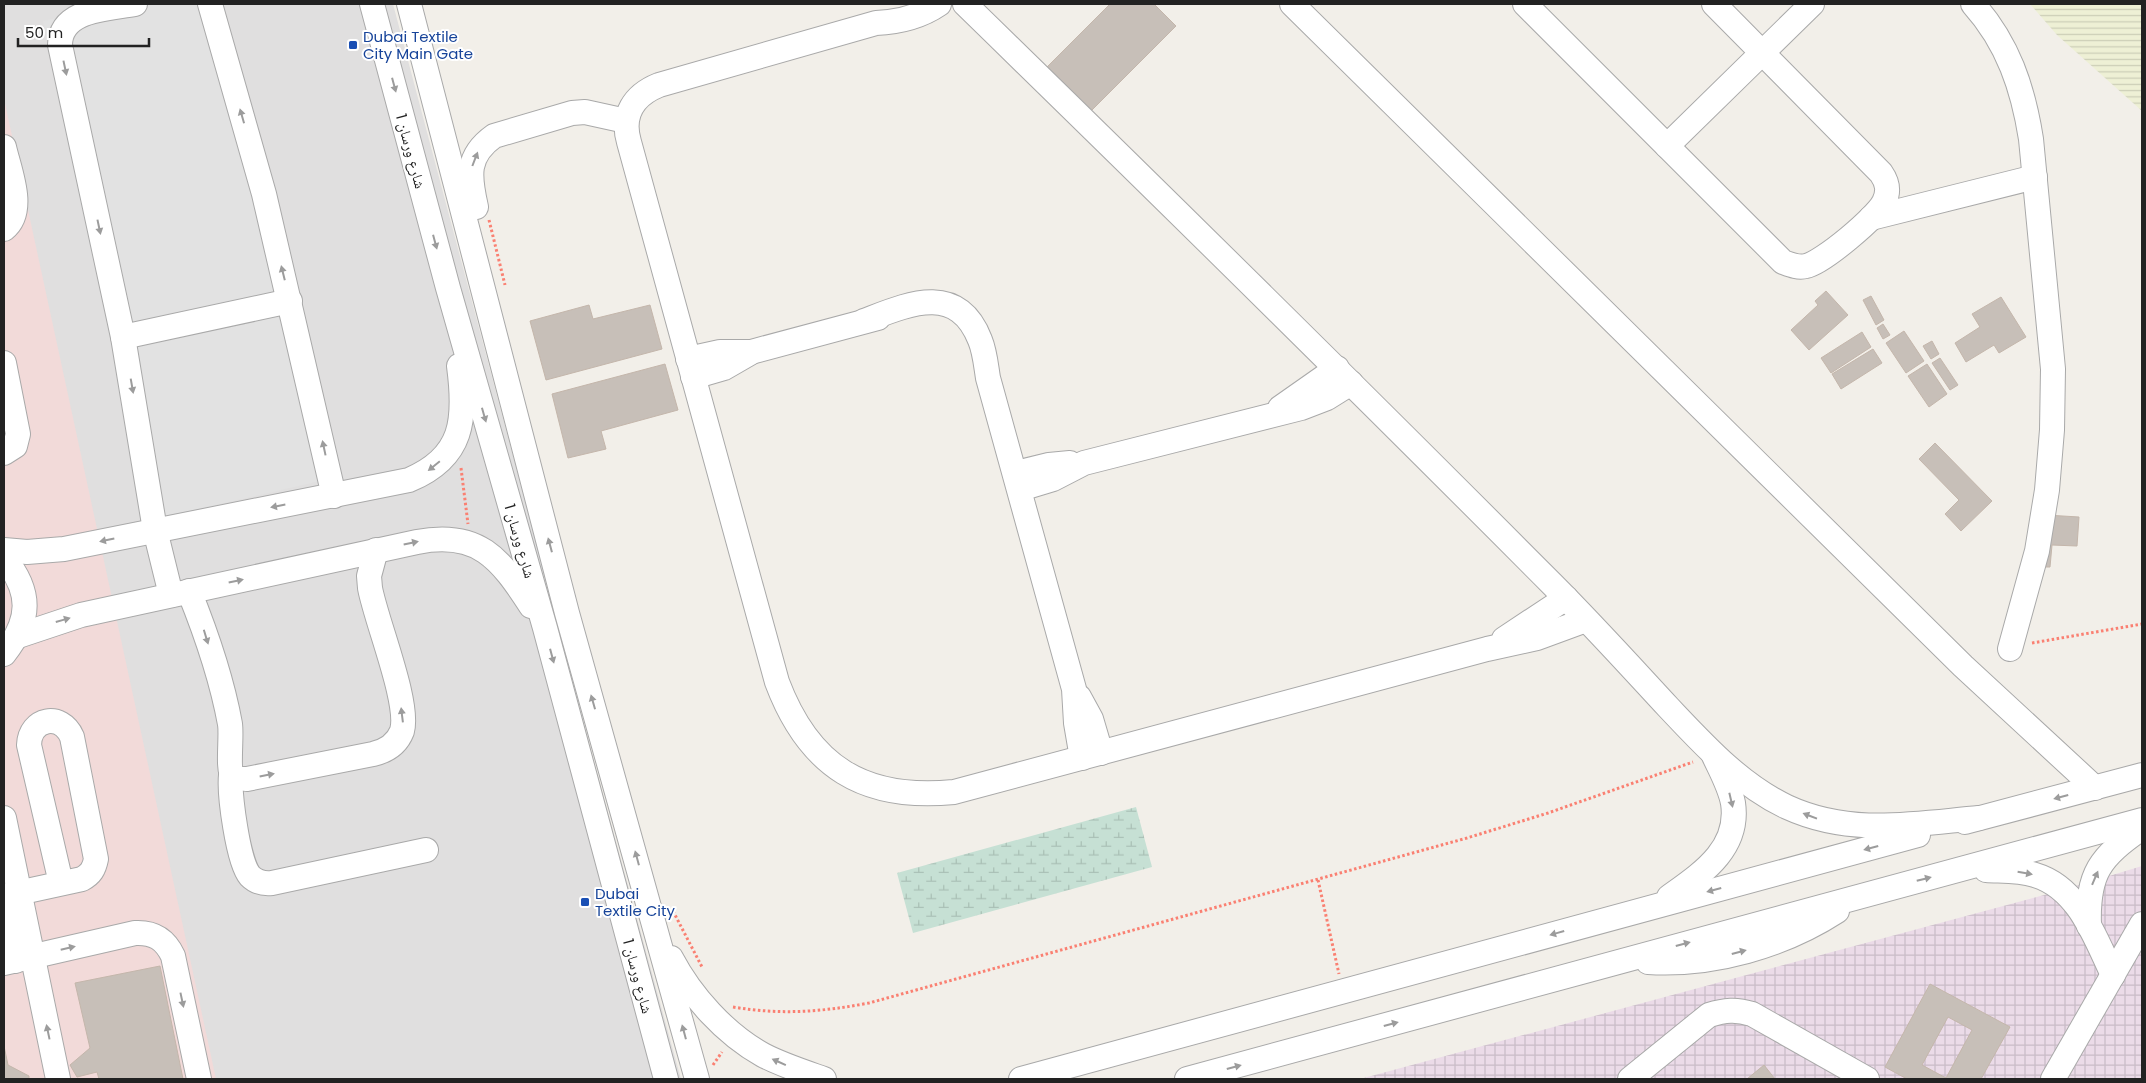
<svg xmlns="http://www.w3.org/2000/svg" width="2146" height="1083" viewBox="0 0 2146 1083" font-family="Poppins,'Noto Naskh Arabic',sans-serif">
  <defs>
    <pattern id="industrial-grid" width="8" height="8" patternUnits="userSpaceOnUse" patternTransform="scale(1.25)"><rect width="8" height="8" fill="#ebdbe8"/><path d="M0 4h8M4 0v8" fill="none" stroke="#c9bcc7"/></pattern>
    <pattern id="farmland-rules" width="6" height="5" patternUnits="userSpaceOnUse" patternTransform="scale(1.25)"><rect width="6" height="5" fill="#eef0d5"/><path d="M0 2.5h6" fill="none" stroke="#ccceb7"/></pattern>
    <pattern id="wetland-marsh" width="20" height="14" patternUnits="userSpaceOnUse" patternTransform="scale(1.25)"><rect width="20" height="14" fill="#c6e0d4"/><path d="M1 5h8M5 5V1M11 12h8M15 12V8" fill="none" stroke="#aac0b6"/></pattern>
  </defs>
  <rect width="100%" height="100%" fill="#f2efe9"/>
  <!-- residential -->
  <path fill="#e0dfdf" d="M4 4H393L594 761 681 1079H4Z"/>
  <!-- commercial -->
  <path fill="#f2dad9" d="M4 99 216 1079H4Z"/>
  <!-- industrial -->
  <path fill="url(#industrial-grid)" d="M2142 866V1079H1360L2063 890Z"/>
  <!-- farmland -->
  <path fill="url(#farmland-rules)" d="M2030 4H2142V111L2057 35Z"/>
  <!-- wetland -->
  <path fill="url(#wetland-marsh)" d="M1136 807 1152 867 913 933 897 873Z"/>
  <!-- parking -->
  <path fill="#e2e2e2" d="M121 4H211L324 480 155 519 43 21Z"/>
  <!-- building -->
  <g fill="#c7bfb8" stroke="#c4b6ab" fill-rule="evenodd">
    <path d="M1110 4H1154L1176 26 1089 113 1045 69Z"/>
    <path d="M1826 291 1848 315 1809 350 1791 330 1818 305 1815 301Z"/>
    <path d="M1871 296 1884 320 1876 325 1863 300Z"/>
    <path d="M2001 297 2026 337 1999 353 1994 345 1966 362 1955 343 1980 327 1972 314Z"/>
    <path d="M589 305 593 319 650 305 662 349 546 380 530 321Z"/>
    <path d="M1883 324 1890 335 1883 339 1877 328Z"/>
    <path d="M1904 331 1924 361 1906 373 1886 343Z"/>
    <path d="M1862 332 1871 347 1831 373 1821 358Z"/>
    <path d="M1932 341 1939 354 1931 359 1923 346Z"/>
    <path d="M1873 349 1882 363 1841 389 1832 374Z"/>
    <path d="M1940 358 1958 385 1950 390 1932 363Z"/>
    <path d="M665 364 678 410 601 431 606 449 568 458 552 394Z"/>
    <path d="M1927 364 1947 394 1929 407 1908 376Z"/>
    <path d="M1935 443 1992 501 1961 531 1945 514 1959 500 1919 459Z"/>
    <path d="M2046 515 2079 517 2077 546 2052 545 2050 567H2043Z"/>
    <path d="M160 966 183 1079H99L97 1072 77 1077 70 1065 90 1048 75 983Z"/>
    <path d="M1930 984 2010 1027 1981 1079H1907L1885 1067ZM1948 1017 1972 1030 1946 1078 1922 1065Z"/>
    <path d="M4 1046 8 1065 29 1076V1079H4Z"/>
    <path d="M1764 1065 1775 1079H1747Z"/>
  </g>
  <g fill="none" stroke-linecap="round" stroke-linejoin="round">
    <!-- minor casing -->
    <g stroke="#a9a9a9" stroke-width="26">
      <g id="minor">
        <path d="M135 4C108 9 60 9 60 45L123 337 155 530 171 595"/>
        <path d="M210 4 264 194 334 496"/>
        <path d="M372 4 448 288 545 628 666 1079"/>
        <path d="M409 4 567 613 697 1079"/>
        <path d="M939 4C920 17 898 22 876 23L659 85C634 95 621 115 629 142L777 682C809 767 864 801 954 792L1487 649 1537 638 1586 620"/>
        <path d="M965 4C1162 196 1358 389 1552 584 1592 624 1630 666 1668 707 1703 744 1740 785 1787 807 1850 836 1912 824 1979 818"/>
        <path d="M1292 4 1963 666 2095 788"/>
        <path d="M1525 4 1783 262C1791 265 1798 268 1806 266 1822 263 1877 217 1884 202 1889 192 1888 183 1881 173L1714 4"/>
        <path d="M1973 4C2008 43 2023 88 2031 139L2053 369 2052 430 2047 490 2037 551 2010 649"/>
        <path d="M1667 146 1812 4"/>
        <path d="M4 147C9 170 27 211 4 229"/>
        <path d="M476 207C469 176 466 156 494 136L572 113 585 112 626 121"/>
        <path d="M1871 218 2035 177"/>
        <path d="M864 321C906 305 957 281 980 340 985 352 986 366 988 378L1074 689 1076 723 1082 758"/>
        <path d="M123 337 290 301"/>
        <path d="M688 359 720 352H751L878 318"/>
        <path d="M4 363 18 434 15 446 4 453"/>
        <path d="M693 377 724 368 750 353"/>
        <path d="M1280 408 1337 368"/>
        <path d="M1016 473 1049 465 1070 463"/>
        <path d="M1020 489 1053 479 1084 463 1301 408 1327 398 1351 383"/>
        <path d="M4 550 27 552 64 549 409 480C464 457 466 419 459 366"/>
        <path d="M4 558C32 592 31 620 4 654"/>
        <path d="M189 591C206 633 222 680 230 724 232 737 227 769 233 777L247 779 373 754C386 751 397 744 402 731 410 703 376 621 370 588L369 576 376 550"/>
        <path d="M18 636 81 615 417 542C478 530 500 558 531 606"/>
        <path d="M1504 639 1566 598"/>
        <path d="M1079 697 1091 719 1101 753"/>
        <path d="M231 775C229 794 238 862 250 876 256 882 263 884 272 883L426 850"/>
        <path d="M4 818 58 1079"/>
        <path d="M1965 822 2142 775"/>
        <path d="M1986 870C2002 871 2019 870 2035 875 2079 888 2095 938 2113 975"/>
        <path d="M4 896 82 879C91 874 94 869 96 859L72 737C61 712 30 718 29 745L61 883"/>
        <path d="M1669 897C1701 874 1740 849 1733 803 1730 787 1721 771 1714 756"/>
        <path d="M4 906 15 961"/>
        <path d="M2089 926C2087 873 2100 857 2142 828"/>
        <path d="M671 958C691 996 725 1034 763 1055 782 1065 804 1072 824 1079"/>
        <path d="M1648 962C1713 966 1783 946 1837 911"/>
        <path d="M4 963 135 933C154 932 165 939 173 956L199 1079"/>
        <path d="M1021 1079 1918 835"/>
        <path d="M1187 1079 2142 820"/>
        <path d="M1630 1079 1709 1015C1725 1010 1736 1009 1752 1014L1867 1079"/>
        <path d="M2053 1079 2142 924"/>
      </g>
    </g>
    <!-- path -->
    <g stroke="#fa8072" stroke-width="3" stroke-dasharray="2.5 2.5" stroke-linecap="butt">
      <path d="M489 220 505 285"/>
      <path d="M461 468 468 524"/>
      <path d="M2032 643 2142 624"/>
      <path d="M1318 880 1339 974"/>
      <path d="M673 911 702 967"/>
      <path d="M733 1007C782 1015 821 1012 869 1003L1467 838 1548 813 1693 762"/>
      <path d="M713 1065 722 1052"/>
    </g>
    <!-- minor -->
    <use href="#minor" stroke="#fff" stroke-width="24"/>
  </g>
  <!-- one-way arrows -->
  <defs><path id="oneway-solid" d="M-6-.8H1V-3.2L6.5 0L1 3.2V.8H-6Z" transform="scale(1.25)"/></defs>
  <g fill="#9c9c9c">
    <use href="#oneway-solid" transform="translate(65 68) rotate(78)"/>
    <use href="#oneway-solid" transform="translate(394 85) rotate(75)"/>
    <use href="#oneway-solid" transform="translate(242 116) rotate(-106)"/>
    <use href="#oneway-solid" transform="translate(475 159) rotate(-69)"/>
    <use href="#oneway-solid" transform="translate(99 227) rotate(78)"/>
    <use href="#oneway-solid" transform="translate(435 242) rotate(75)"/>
    <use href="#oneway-solid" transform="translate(283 273) rotate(-104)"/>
    <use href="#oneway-solid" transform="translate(132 386) rotate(80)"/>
    <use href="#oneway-solid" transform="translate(484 415) rotate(74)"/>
    <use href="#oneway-solid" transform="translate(324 448) rotate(-102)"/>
    <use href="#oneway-solid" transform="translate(434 466) rotate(141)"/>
    <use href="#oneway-solid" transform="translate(278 506) rotate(169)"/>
    <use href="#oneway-solid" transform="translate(107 540) rotate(168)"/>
    <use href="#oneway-solid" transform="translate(411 543) rotate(-12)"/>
    <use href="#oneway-solid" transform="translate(550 545) rotate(-105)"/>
    <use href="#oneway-solid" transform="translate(236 581) rotate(-12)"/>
    <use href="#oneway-solid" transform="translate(63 620) rotate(-16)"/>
    <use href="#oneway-solid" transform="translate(206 637) rotate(73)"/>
    <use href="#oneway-solid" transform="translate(552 656) rotate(75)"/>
    <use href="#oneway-solid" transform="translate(593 702) rotate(-106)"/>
    <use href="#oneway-solid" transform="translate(402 715) rotate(-97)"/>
    <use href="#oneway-solid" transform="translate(267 775) rotate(-11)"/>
    <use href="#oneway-solid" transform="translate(2061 797) rotate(165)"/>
    <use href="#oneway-solid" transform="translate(1731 800) rotate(77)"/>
    <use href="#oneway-solid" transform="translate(1810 816) rotate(-159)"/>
    <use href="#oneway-solid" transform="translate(1871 848) rotate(165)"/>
    <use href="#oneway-solid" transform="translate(637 858) rotate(-105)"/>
    <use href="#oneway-solid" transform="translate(2025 873) rotate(10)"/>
    <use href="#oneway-solid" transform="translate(2095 878) rotate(-67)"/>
    <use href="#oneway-solid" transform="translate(1924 879) rotate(-14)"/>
    <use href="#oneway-solid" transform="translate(1714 890) rotate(165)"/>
    <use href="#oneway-solid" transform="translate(1557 933) rotate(164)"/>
    <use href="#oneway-solid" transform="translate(1683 944) rotate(-15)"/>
    <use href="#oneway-solid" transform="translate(68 948) rotate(-13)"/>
    <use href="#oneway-solid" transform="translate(1739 952) rotate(-15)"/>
    <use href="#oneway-solid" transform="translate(182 1000) rotate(78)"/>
    <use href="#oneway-solid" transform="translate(1391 1024) rotate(-15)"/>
    <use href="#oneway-solid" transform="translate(48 1032) rotate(-102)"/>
    <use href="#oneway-solid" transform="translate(684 1032) rotate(-105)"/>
    <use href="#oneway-solid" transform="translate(779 1062) rotate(-156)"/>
    <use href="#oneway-solid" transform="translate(1234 1067) rotate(-15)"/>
  </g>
  <!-- markers -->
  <g fill="#1a4fb4" stroke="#fff" stroke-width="2">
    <rect x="348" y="40" width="10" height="10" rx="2.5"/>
    <rect x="580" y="897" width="10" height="10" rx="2.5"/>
  </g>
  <g text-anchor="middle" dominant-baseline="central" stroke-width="4" stroke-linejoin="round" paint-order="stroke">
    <!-- transit labels -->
    <g font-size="15" fill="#164399" stroke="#fff" text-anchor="start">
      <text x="363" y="36">Dubai Textile<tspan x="363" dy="17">City Main Gate</tspan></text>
      <text x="595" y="893">Dubai<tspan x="595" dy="17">Textile City</tspan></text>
    </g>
    <!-- street labels -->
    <g font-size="15" fill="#222" stroke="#fff">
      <text transform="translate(411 151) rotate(75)">شارع ورسان 1</text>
      <text transform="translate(520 541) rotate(74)">شارع ورسان 1</text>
      <text transform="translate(638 976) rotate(75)">شارع ورسان 1</text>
    </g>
  </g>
  <!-- border -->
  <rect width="2146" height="1083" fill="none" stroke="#222222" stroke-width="10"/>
  <!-- scale -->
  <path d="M18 38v8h131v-8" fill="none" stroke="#222222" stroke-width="2.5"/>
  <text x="25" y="38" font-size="15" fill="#222222" stroke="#ffffff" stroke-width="4" paint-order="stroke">50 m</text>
</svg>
